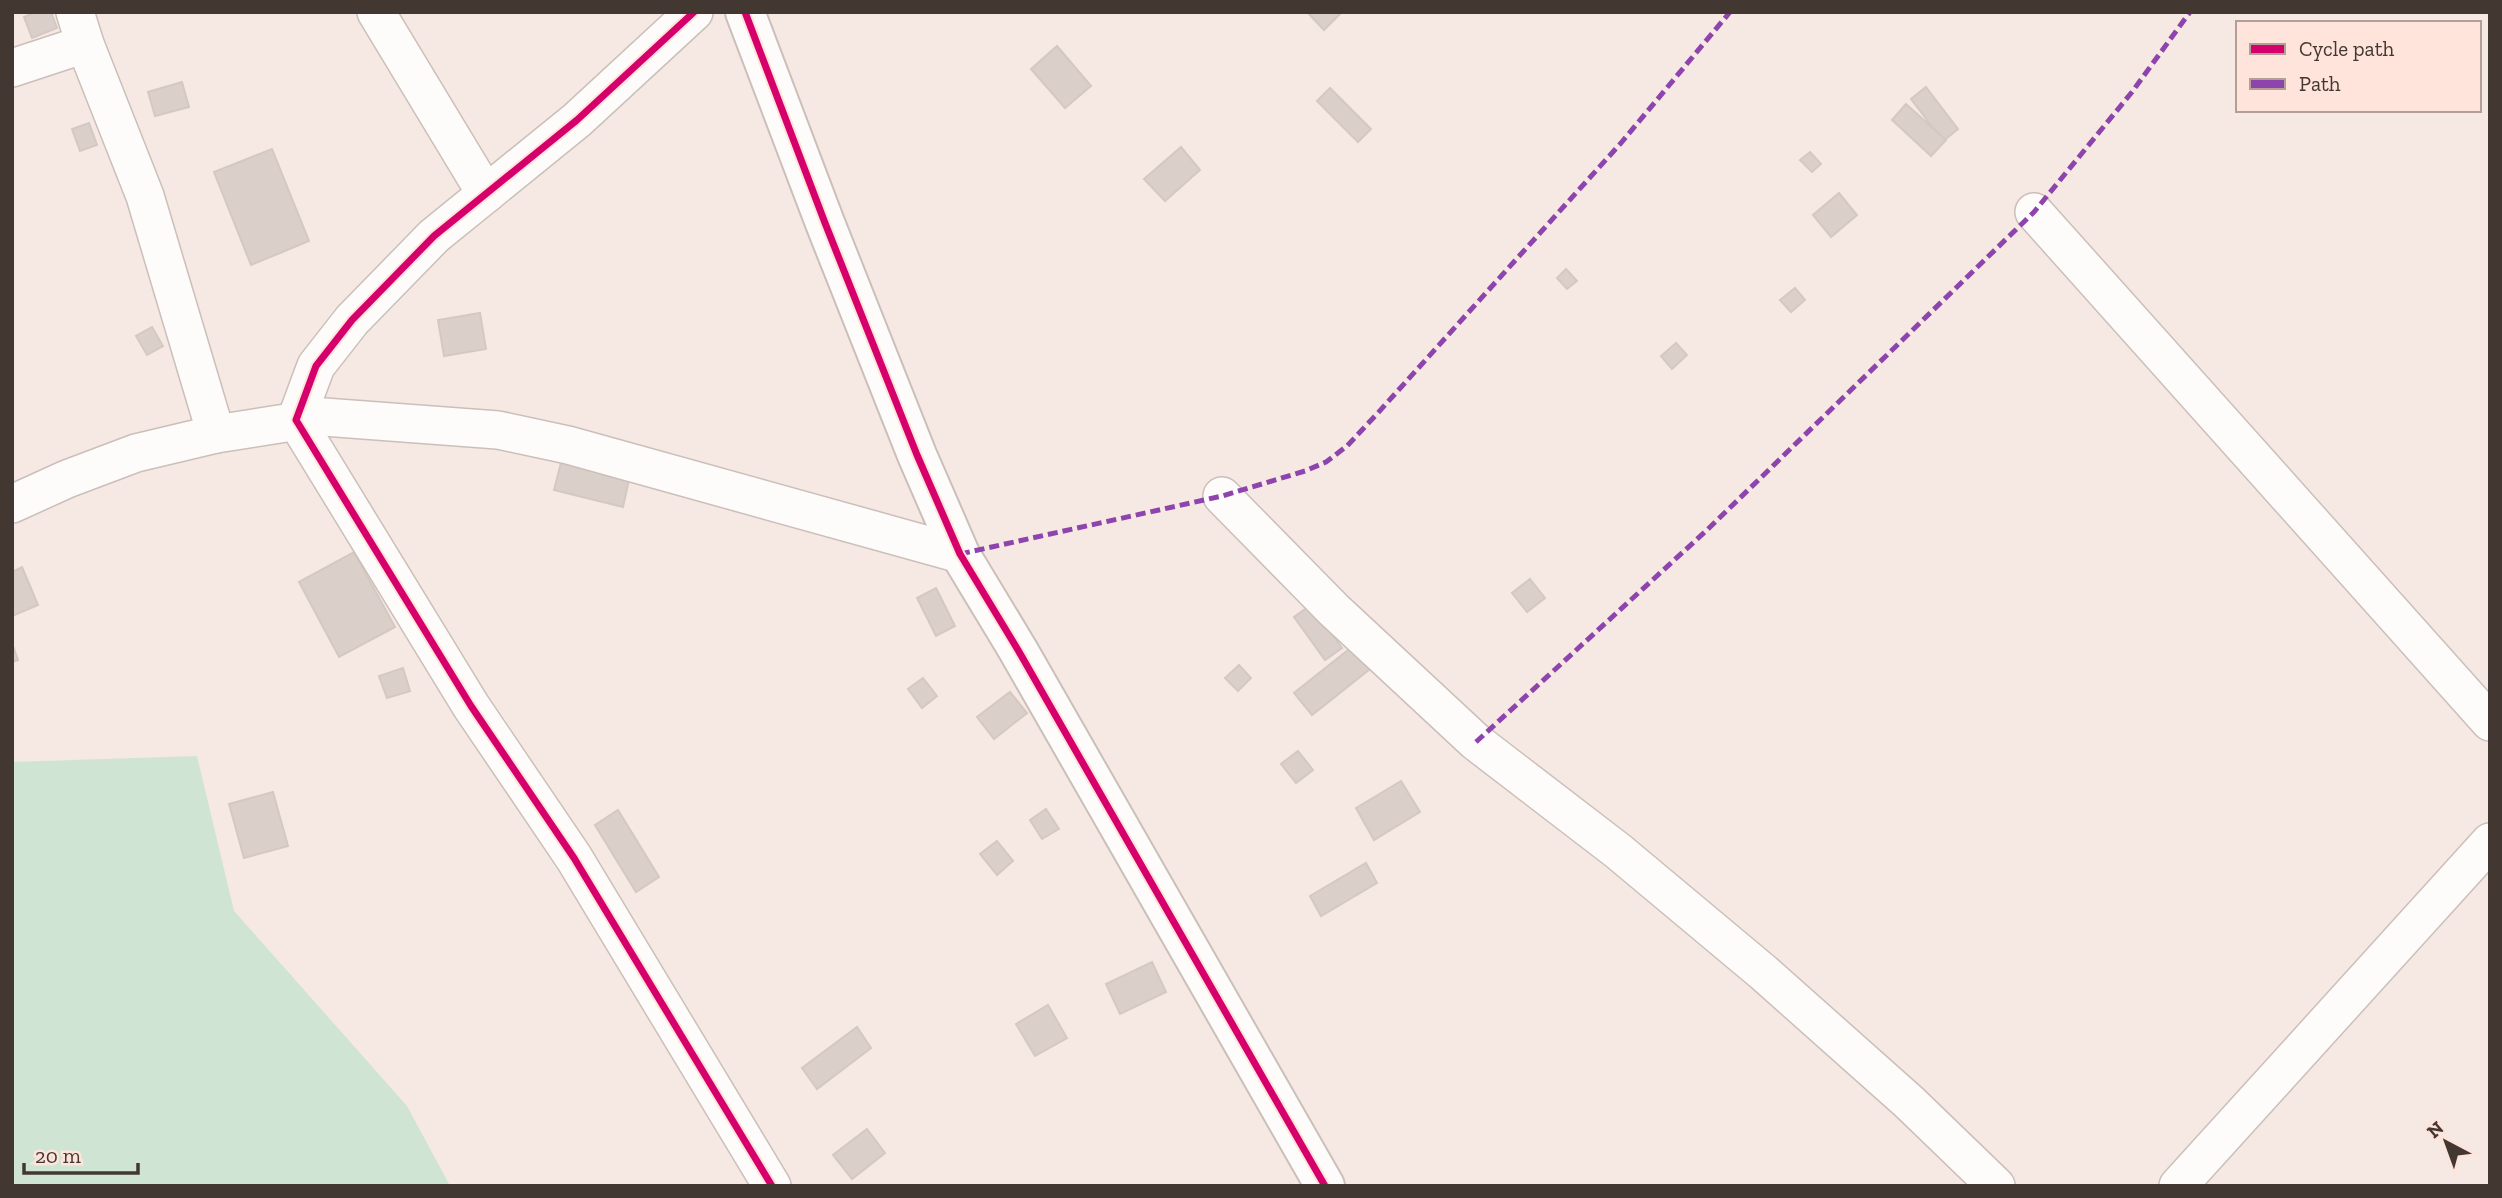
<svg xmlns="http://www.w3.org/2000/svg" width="2502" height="1198" viewBox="0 0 2502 1198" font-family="'Zilla Slab',serif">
  <rect width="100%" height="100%" fill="#f6e8e2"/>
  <!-- green -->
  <path fill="#cfe4d2" d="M197 756 234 911 407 1106 450 1186H12V762Z"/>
  <!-- building -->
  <g fill="#dbd0c9" stroke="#d3c9c2" stroke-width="2">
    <path d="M36 12H51L57 28 32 38 24 17Z"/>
    <path d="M1307 12H1342L1324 30Z"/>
    <path d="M1057 46 1091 86 1065 108 1031 69Z"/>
    <path d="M182 82 189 107 155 116 148 92Z"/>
    <path d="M1926 87 1958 129 1943 141 1911 99Z"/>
    <path d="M1330 88 1371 129 1358 142 1317 101Z"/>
    <path d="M1906 104 1946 140 1931 156 1892 120Z"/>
    <path d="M89 123 97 145 80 151 72 129Z"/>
    <path d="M1181 147 1200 170 1165 201 1144 179Z"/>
    <path d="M272 149 309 241 251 265 214 172Z"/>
    <path d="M1810 152 1821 164 1812 172 1800 160Z"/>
    <path d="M1839 193 1857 215 1831 237 1813 215Z"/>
    <path d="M1566 269 1577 281 1567 289 1557 278Z"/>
    <path d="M1795 288 1805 300 1791 312 1780 300Z"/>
    <path d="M480 313 486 349 444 356 438 320Z"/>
    <path d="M152 327 163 346 147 355 136 336Z"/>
    <path d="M1676 343 1687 355 1672 369 1661 356Z"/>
    <path d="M562 459 630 475 623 507 554 490Z"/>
    <path d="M354 552 395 627 339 657 299 582Z"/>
    <path d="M22 567 38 605 12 616V572Z"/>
    <path d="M1530 579 1545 598 1527 612 1512 593Z"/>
    <path d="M936 588 955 626 936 636 917 598Z"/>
    <path d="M1311 605 1342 648 1325 660 1294 617Z"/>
    <path d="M12 643 18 660 12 662Z"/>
    <path d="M1357 643 1375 665 1312 715 1294 693Z"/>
    <path d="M1239 665 1251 678 1238 691 1225 678Z"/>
    <path d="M403 668 410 691 387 698 379 676Z"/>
    <path d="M923 678 937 696 922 708 908 689Z"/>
    <path d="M1010 692 1027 713 994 739 977 717Z"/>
    <path d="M1298 751 1313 770 1296 783 1281 764Z"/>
    <path d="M1401 781 1420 812 1374 840 1356 808Z"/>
    <path d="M273 792 288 846 244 858 229 804Z"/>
    <path d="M1046 809 1059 829 1042 839 1030 820Z"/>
    <path d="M618 810 659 877 636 892 595 825Z"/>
    <path d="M997 841 1013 861 997 875 980 854Z"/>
    <path d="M1366 863 1377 883 1321 916 1310 896Z"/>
    <path d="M1152 962 1166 992 1120 1014 1106 984Z"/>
    <path d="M1048 1005 1067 1038 1035 1056 1016 1024Z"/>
    <path d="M857 1027 871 1048 817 1089 802 1068Z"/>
    <path d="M867 1129 885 1153 852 1179 833 1155Z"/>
  </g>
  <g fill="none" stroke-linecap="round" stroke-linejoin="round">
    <!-- minor casing -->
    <g stroke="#cbbfba" stroke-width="40">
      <g id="minor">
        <path d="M75 12 85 44 145 196 216 434"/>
        <path d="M376 12 486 194"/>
        <path d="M694 12 577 120 434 236 352 320 316 366 296 420 471 706 574 858 772 1186"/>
        <path d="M12 68 85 44"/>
        <path d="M2034 212 2490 722"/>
        <path d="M1222 496 1334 610 1476 742 1618 851 1764 973 1909 1102 1996 1186"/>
        <path d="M12 504 67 479 136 453 216 434 324 417 498 430 568 445 960 554"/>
        <path d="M2178 1186 2490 842"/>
      </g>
    </g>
    <!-- tertiary casing -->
    <g stroke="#cbbfba" stroke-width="42">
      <path id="tertiary" d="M745 12 825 223 917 455 960 554 1018 650 1325 1186"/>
    </g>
    <!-- minor -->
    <use href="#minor" stroke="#fefcfb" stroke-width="37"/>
    <!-- tertiary -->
    <use href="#tertiary" stroke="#fefcfb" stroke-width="38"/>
    <!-- quiet -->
    <g stroke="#8e44ad" stroke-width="5" stroke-dasharray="10 5" stroke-linecap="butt">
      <path d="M960 554 1222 496 1305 471 1326 462 1347 446 1376 415 1621 143 1730 12"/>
      <path d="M1476 742 1707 530 2034 212 2132 92 2190 12"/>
    </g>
    <!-- cycleway casing -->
    <g stroke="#fee4da" stroke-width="11">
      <g id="cycleway">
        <path d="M694 12 577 120 434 236 352 320 316 366 296 420 471 706 574 858 772 1186"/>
        <path d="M745 12 825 223 917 455 960 554 1018 650 1325 1186"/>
      </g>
    </g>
    <!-- cycleway -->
    <use href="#cycleway" stroke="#d6006c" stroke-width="7"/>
  </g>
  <!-- border -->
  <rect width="2502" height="1198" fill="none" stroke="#433732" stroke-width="28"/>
  <!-- legend -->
  <rect x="2236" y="21" width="245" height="91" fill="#fee4da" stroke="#b39f97" stroke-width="2"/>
  <rect x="2250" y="44" width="35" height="10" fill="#d6006c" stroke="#b39f97" stroke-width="2"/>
  <text x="2299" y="56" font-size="21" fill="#433732">Cycle path</text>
  <rect x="2250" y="79" width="35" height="10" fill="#8e44ad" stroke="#b39f97" stroke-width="2"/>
  <text x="2299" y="91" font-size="21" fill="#433732">Path</text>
  <!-- north arrow -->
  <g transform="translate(2446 1142) rotate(319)" stroke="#fee4da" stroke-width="5" paint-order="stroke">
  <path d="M0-5L12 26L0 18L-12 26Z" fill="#433732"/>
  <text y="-10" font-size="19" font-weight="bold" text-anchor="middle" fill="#433732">N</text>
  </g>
  <!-- scale -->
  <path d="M24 1163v10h114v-10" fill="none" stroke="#433732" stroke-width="3.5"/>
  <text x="35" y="1163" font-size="21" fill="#433732" stroke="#fee4da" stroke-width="5" paint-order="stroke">20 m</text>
</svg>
